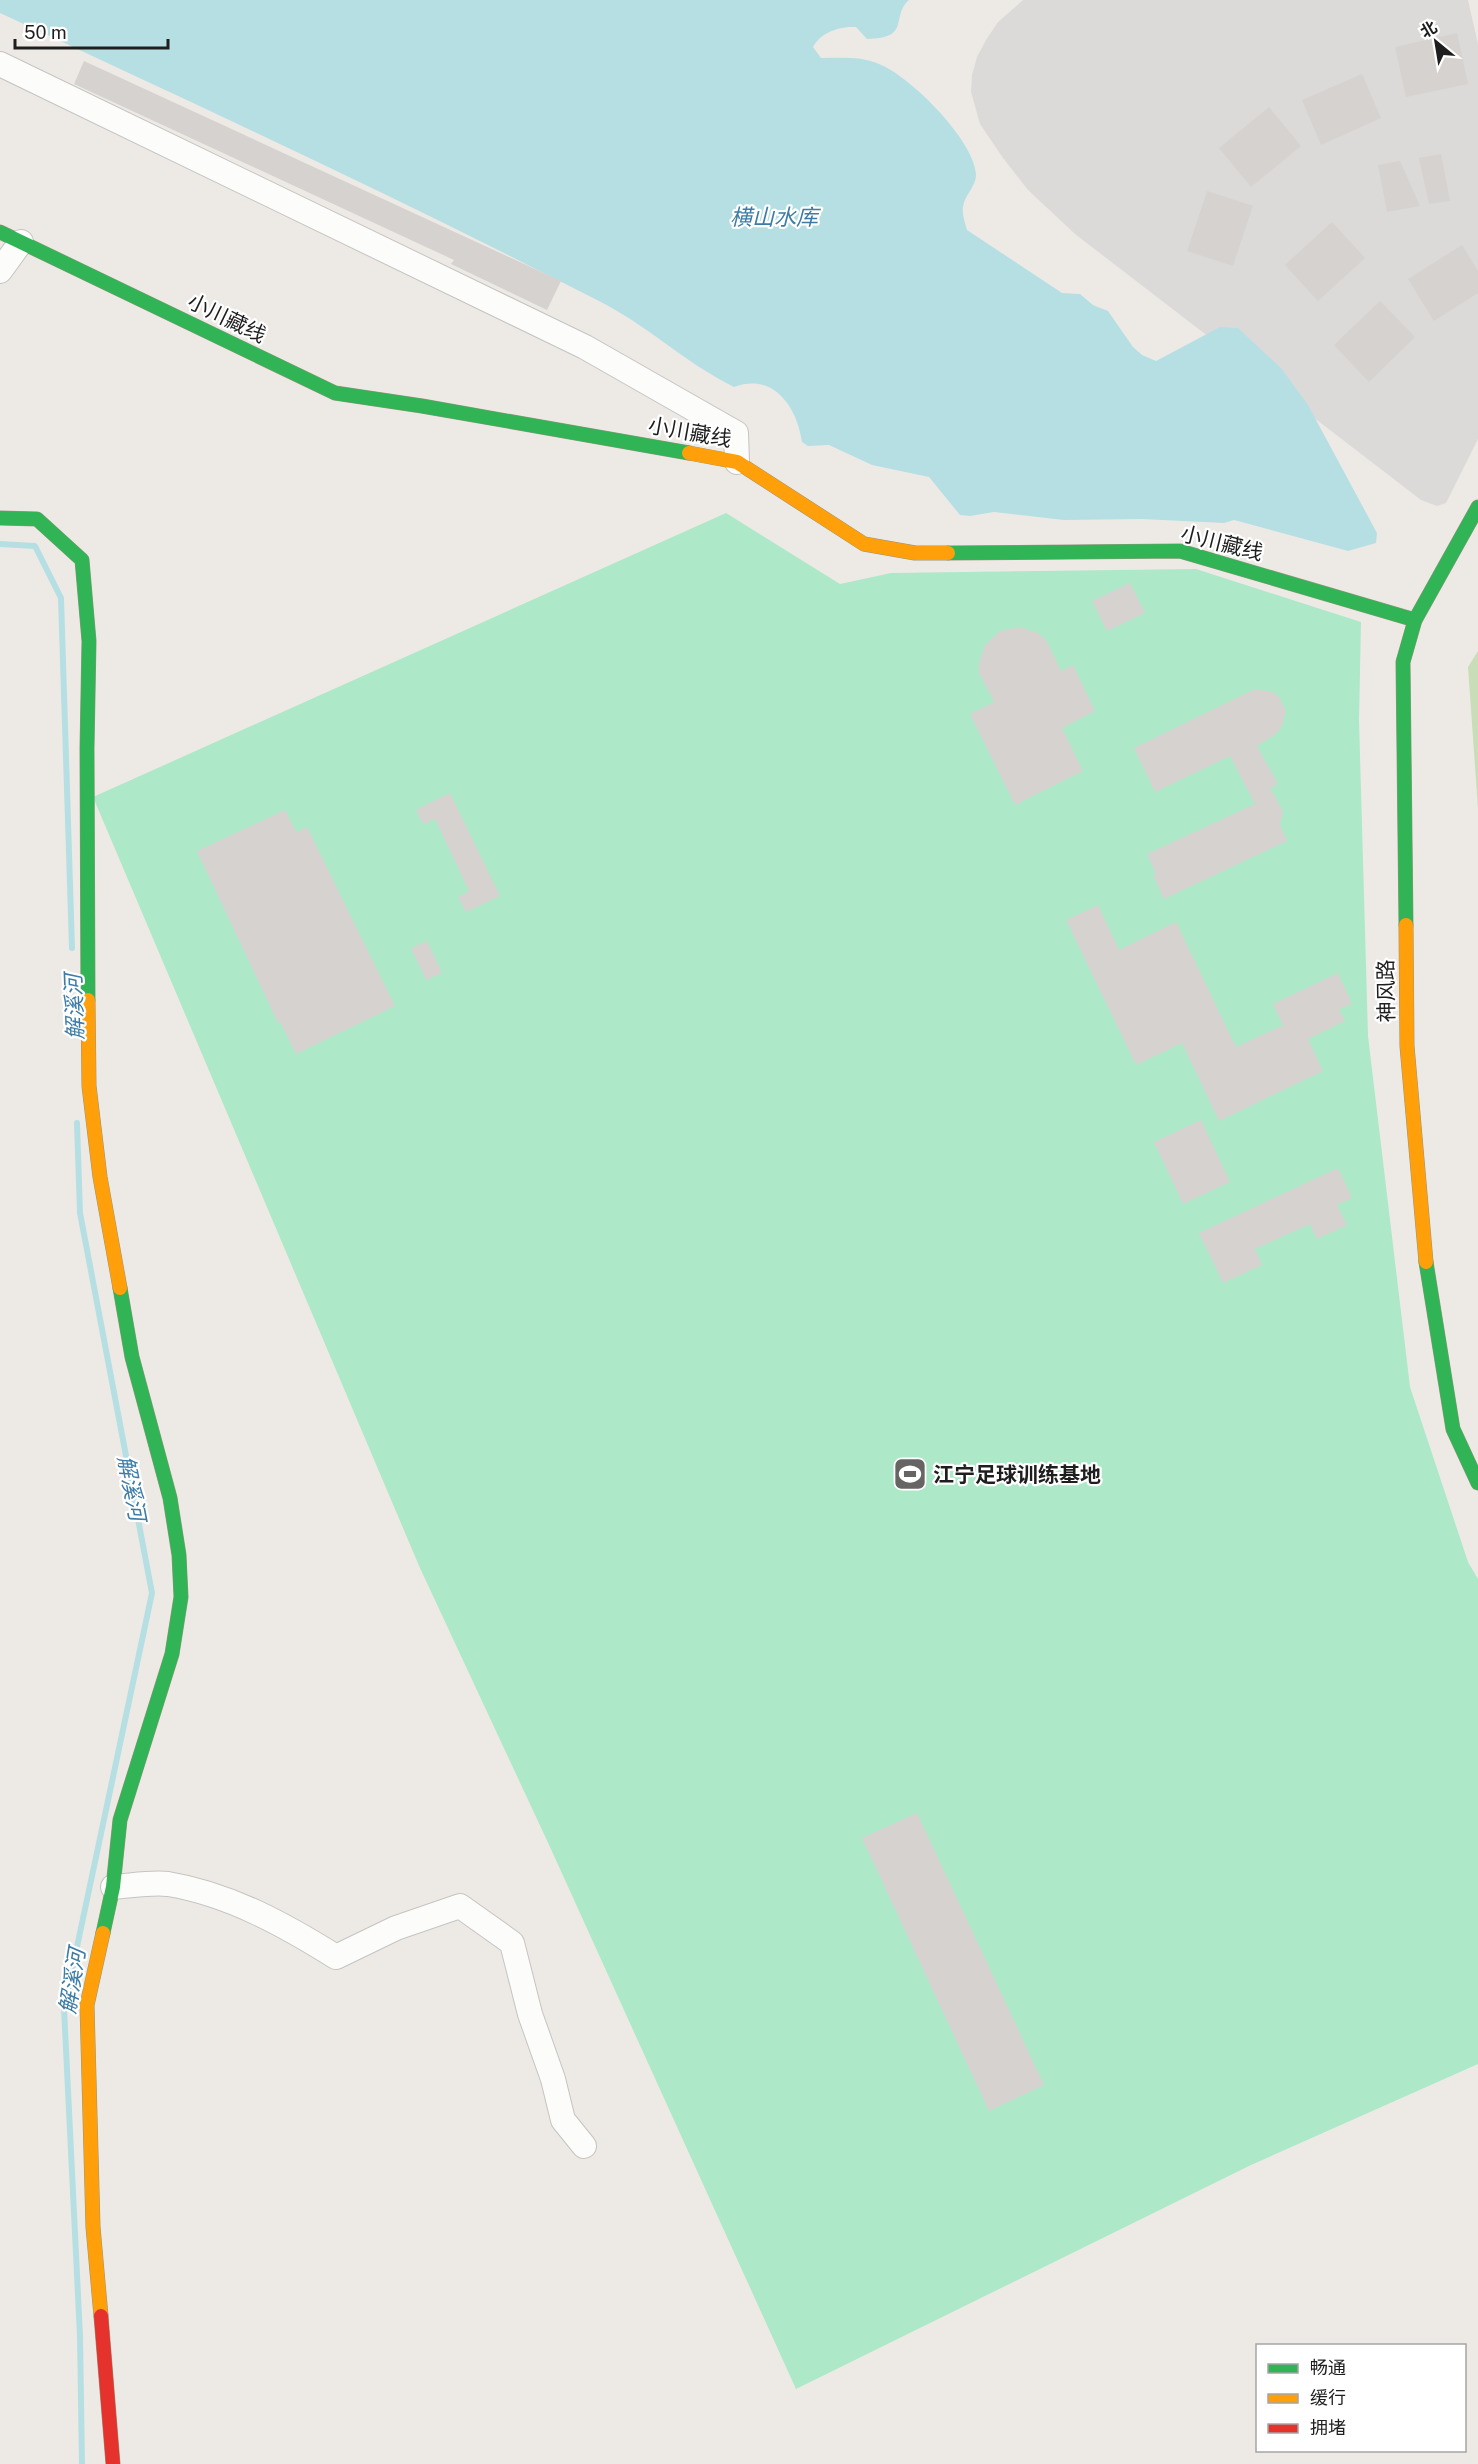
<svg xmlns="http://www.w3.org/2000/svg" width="1478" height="2464" viewBox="0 0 1478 2464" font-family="'Public Sans','Noto Sans SC',sans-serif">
  <rect width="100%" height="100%" fill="#edeae6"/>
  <!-- residential -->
  <path fill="#dcdad8" d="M1023 0H1468L1478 44V439L1446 503 1437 506 1421 500 1075 234 1028 190 1003 158 980 124 971 92 972 75 977 57 986 40 998 22Z"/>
  <!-- forest -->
  <path fill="#caddb9" d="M1478 651V809L1468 667Z"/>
  <!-- pitch -->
  <path fill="#ade8c8" d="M726 513 840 584 891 573 1196 569 1361 622 1359 720 1368 1036 1410 1387 1468 1562 1478 1579V2064L1251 2165 796 2389 550 1847 420 1568 93 797Z"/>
  <!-- water -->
  <path fill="#b6dfe3" d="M0 0H909C890 17 912 38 867 39L856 27C840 26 821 32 813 47L821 58C840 58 861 56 879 64 910 76 974 140 976 174 977 185 964 196 963 207 962 215 965 223 967 230L1062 293 1080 294 1093 305 1108 311 1133 347 1142 355 1156 361 1220 327 1238 328 1281 368 1308 405 1377 533 1376 543 1348 551 1234 520 1224 523 1142 519 1064 520 994 512 970 516 960 515 929 477 872 465 829 445 808 446 802 442C797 407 774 372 734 387 685 363 646 324 597 300 400 199 200 106 0 13Z"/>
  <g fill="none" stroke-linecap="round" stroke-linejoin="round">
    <!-- stream -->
    <g stroke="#b6dfe3" stroke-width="6">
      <path d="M0 544 35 546 61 598 72 948"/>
      <path d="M77 1123 80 1213 152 1593 64 2008 80 2336 82 2464"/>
    </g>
  </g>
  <!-- building -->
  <g fill="#d5d2cf">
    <path d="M1457 33 1468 84 1406 97 1395 47Z"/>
    <path d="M84 61 561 281 547 310 451 264 454 260 74 84Z"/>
    <path d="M1362 74 1381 118 1321 145 1302 100Z"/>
    <path d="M1269 107 1301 146 1251 187 1219 148Z"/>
    <path d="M1441 154 1450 201 1429 204 1419 158Z"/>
    <path d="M1400 161 1420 206 1387 212 1378 165Z"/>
    <path d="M1207 191 1253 206 1233 266 1187 251Z"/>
    <path d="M1332 222 1365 258 1318 301 1285 265Z"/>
    <path d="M1462 245 1478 271V293L1434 321 1408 279Z"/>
    <path d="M1380 301 1415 337 1369 382 1334 345Z"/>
    <path d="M1130 583 1145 613 1107 631 1092 601Z"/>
    <path d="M1019 627 1038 633 1046 640 1061 671 1073 665 1095 711 1062 728 1083 771 1015 805 970 714 994 702 979 673V663L985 645 1000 631Z"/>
    <path d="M1255 689 1273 692 1279 697 1286 711 1282 726 1276 734 1257 746 1278 784 1270 788 1283 811 1280 825 1287 841 1164 899 1153 875 1156 874 1147 854 1255 804 1230 756 1155 792 1134 748Z"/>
    <path d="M450 793 500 896 466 912 458 897 469 891 435 819 423 824 416 810Z"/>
    <path d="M285 810 296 832 307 827 395 1006 296 1054 280 1022 278 1023 197 851Z"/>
    <path d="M1098 905 1119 950 1176 922 1236 1047 1283 1025 1273 1004 1338 973 1352 1004 1339 1009 1345 1021 1308 1039 1323 1071 1219 1121 1182 1043 1136 1065 1066 920Z"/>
    <path d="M427 941 442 973 426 980 411 948Z"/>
    <path d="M1201 1120 1230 1182 1183 1204 1154 1142Z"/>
    <path d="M1338 1168 1352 1198 1337 1205 1347 1225 1317 1239 1310 1224 1255 1249 1262 1265 1223 1283 1199 1233Z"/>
    <path d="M917 1813 1044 2085 989 2111 862 1838Z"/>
  </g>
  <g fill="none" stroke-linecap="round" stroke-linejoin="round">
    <!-- street casing -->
    <g stroke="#c5c4c2" stroke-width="26">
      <g id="street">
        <path d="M0 64 585 347 736 433 737 462"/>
        <path d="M0 271 21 242"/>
        <path d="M113 1887C130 1886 151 1882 168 1884 229 1894 285 1925 336 1957L396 1928 460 1906 512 1943 530 2014 553 2079 563 2120 584 2146"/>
      </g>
    </g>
    <!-- fast casing -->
    <g stroke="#98967e" stroke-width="15">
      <g id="fast">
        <path d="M0 232 335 393 422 406 689 453"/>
        <path d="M0 518 37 519 82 560 89 641 87 748 88 1000"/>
        <path d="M948 553 1180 551 1415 620"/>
        <path d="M1406 925 1403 662 1415 620 1478 507"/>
        <path d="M1426 1262 1453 1429 1478 1483"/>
        <path d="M103 1933 113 1887 120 1820 172 1654 181 1597 179 1555 170 1498 132 1357 120 1288"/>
      </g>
    </g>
    <!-- slow casing -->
    <g stroke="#98967e" stroke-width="15">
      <g id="slow">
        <path d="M689 453 737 462 864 544 915 553H948"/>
        <path d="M1406 925 1407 1046 1426 1262"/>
        <path d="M88 1000 89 1086 100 1177 120 1288"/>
        <path d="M101 2316 93 2227 87 2005 103 1933"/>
      </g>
    </g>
    <!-- jam casing -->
    <g stroke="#98967e" stroke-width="15">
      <path id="jam" d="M101 2316 113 2464"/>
    </g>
    <!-- street -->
    <use href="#street" stroke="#fcfcfb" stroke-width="24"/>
    <!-- fast -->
    <use href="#fast" stroke="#30b455" stroke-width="14"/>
    <!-- slow -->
    <use href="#slow" stroke="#ff9f0a" stroke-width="14"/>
    <!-- jam -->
    <use href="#jam" stroke="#e5322d" stroke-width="14"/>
  </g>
  <!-- icons -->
  <defs>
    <g id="stadium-square" transform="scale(1.725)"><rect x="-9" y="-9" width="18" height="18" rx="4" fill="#666564" stroke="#fff"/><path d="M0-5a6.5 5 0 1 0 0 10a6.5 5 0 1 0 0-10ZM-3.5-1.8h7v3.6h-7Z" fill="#fff"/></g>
  </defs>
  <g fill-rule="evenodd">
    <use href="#stadium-square" x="910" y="1474"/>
  </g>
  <g text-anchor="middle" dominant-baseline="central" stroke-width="4.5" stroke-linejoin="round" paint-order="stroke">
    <!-- street labels -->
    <g font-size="21" fill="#1e1e1e" stroke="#fff">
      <text transform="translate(227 318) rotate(26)">小川藏线</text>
      <text transform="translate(690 432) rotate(10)">小川藏线</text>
      <text transform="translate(1222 543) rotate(14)">小川藏线</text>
      <text transform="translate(1386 991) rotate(-91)">神风路</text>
    </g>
    <!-- poi labels -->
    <g font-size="21" font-weight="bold" fill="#1e1e1e" stroke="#fff" text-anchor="start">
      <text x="933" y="1474">江宁足球训练基地</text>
    </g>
    <!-- water labels -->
    <g font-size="22" font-style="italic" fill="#3d7ca6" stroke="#fff">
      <text x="774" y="217">横山水库</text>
      <text transform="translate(74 1007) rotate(-92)">解溪河</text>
      <text transform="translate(132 1488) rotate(79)">解溪河</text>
      <text transform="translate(72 1981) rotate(-81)">解溪河</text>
    </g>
  </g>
  <!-- legend -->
  <rect x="1256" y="2344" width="210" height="108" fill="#ffffff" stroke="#a5a5a5" stroke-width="1.5"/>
  <rect x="1268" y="2364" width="30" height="9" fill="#30b455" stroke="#a5a5a5" stroke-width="1.5"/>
  <text x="1310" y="2374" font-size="18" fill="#1e1e1e">畅通</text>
  <rect x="1268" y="2394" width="30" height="9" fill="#ff9f0a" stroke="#a5a5a5" stroke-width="1.5"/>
  <text x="1310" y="2404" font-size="18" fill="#1e1e1e">缓行</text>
  <rect x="1268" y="2424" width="30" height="9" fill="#e5322d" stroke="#a5a5a5" stroke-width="1.5"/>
  <text x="1310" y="2434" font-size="18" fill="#1e1e1e">拥堵</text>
  <!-- north arrow -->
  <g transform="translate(1436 42) rotate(330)" stroke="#ffffff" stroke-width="4.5" paint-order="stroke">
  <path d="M0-4.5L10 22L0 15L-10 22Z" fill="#1e1e1e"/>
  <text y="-9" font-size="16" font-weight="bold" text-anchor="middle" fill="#1e1e1e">北</text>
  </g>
  <!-- scale -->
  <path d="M15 39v9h153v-9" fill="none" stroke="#1e1e1e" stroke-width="3"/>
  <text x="24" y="39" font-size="18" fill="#1e1e1e" stroke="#ffffff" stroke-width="4.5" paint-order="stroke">50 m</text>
</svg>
